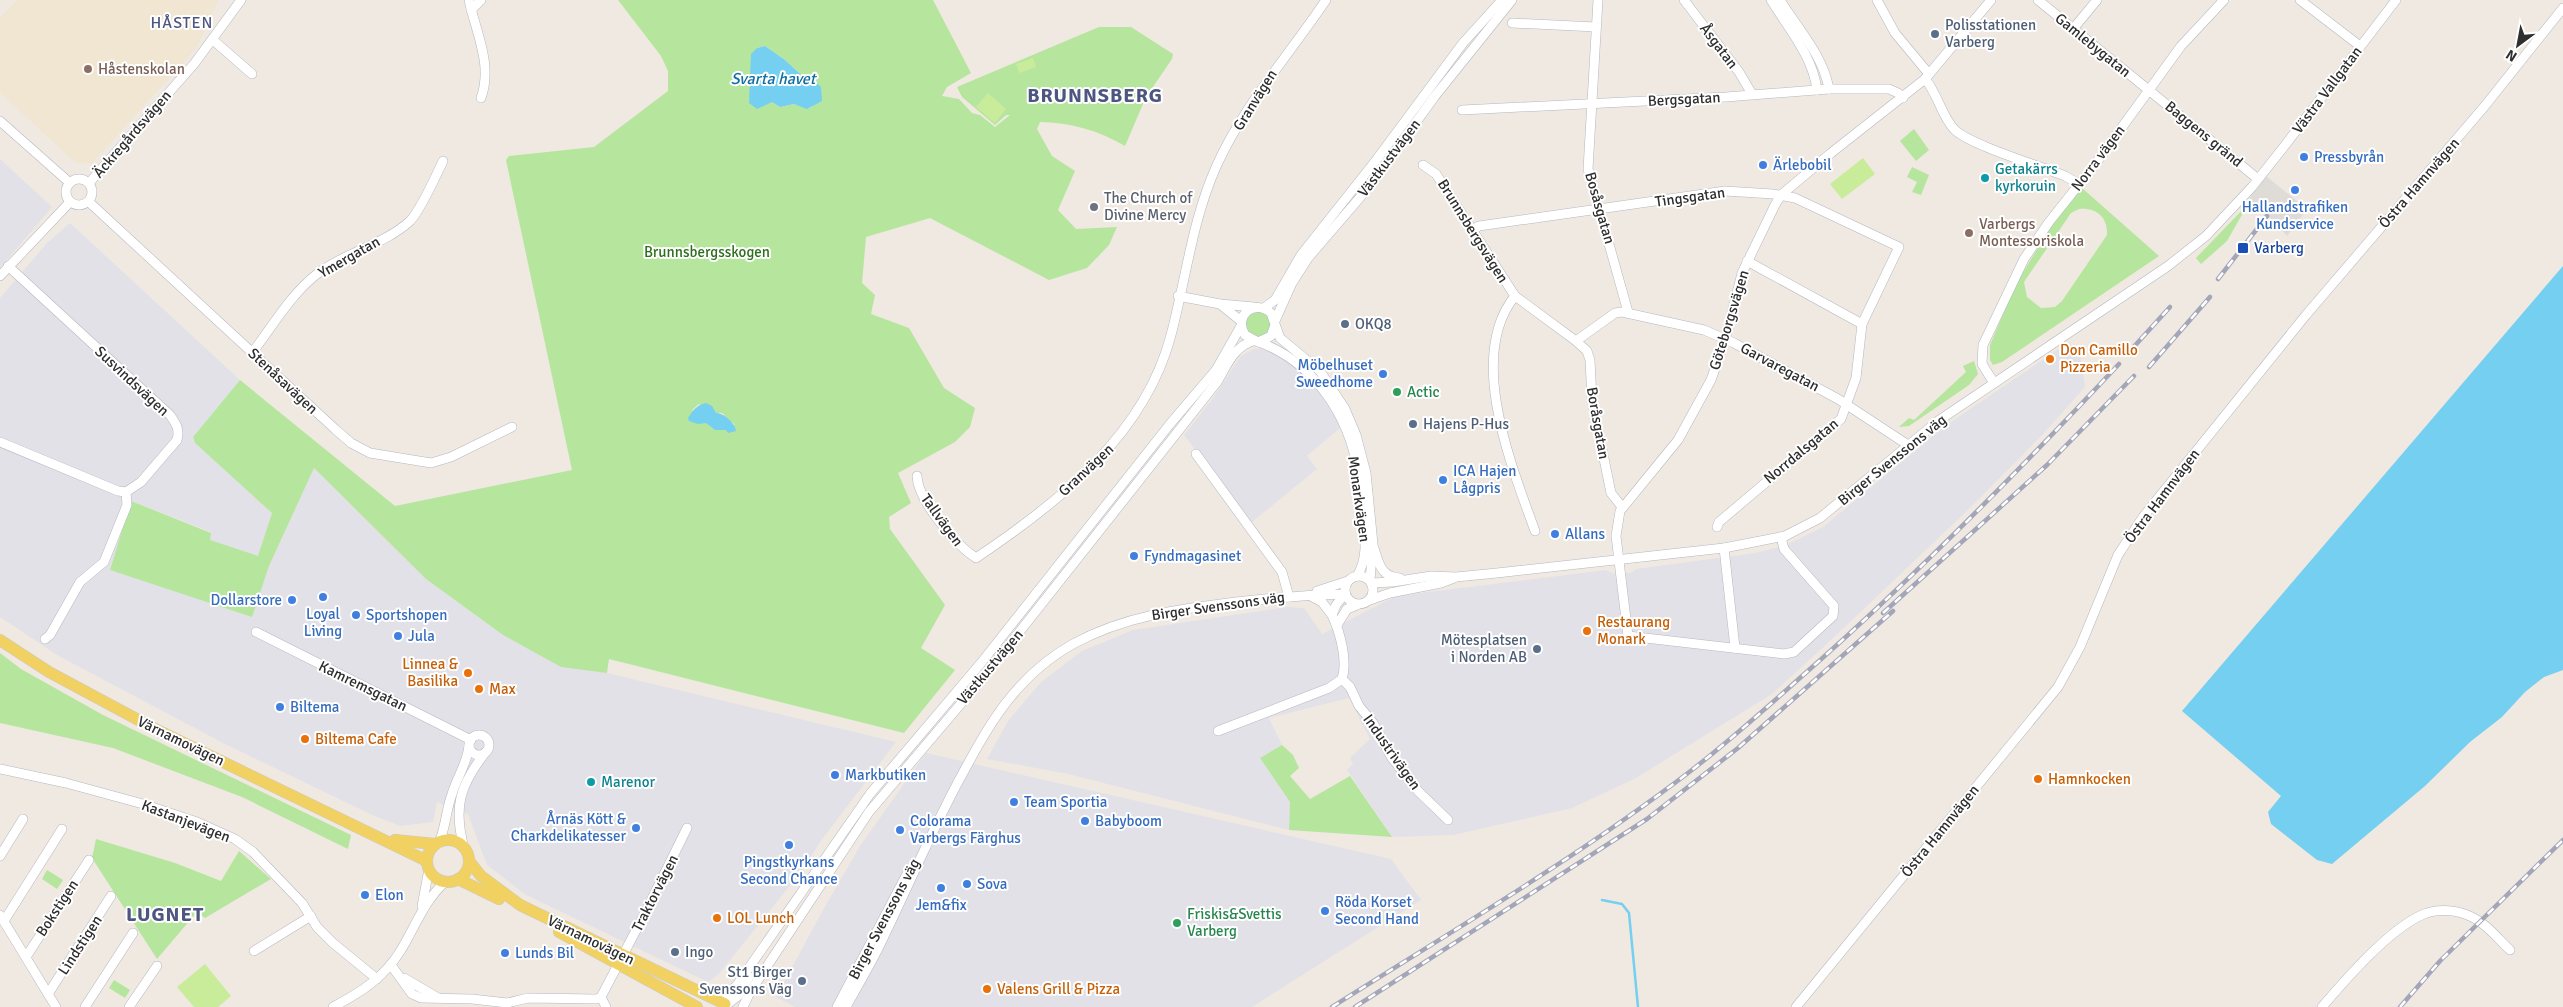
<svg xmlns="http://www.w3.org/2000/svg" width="2563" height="1007" viewBox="0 0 2563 1007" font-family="Signika,sans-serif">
  <rect width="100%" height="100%" fill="#efe9e1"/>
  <!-- industrial -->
  <g fill="#e3e1e8">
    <path d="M0 159 52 207 0 268Z"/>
    <path d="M70 223 240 380 193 437 195 443 272 513 258 557 209 540 211 532 131 501 110 570 252 616 269 566 314 468 426 579 503 635 561 666 607 673 896 742 820 842 804 868 718 975 708 982 526 895 487 865 468 814 437 802 433 822 400 826 370 814 223 743 57 655 0 617V298L47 243Z"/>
    <path d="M2069 342 2080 354 2085 387 2044 433 1969 509 1830 641 1772 694 1636 778 1572 808 1453 835 1392 837 1347 770 1353 764 1350 758 1370 739 1349 698 1269 718 1282 745 1260 758 1290 802 1289 830 1068 774 987 759 1008 721 1041 682 1082 651 1133 630 1287 607 1304 608 1322 634 1396 596 1606 570 1614 574 1631 573 1636 569 1755 553 1784 546 1823 527 1945 426Z"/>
    <path d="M1261 348 1278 353 1294 363 1328 400 1340 428 1307 456 1317 469 1252 522 1184 435 1213 398 1241 356 1254 349Z"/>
    <path d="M926 753 1391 859 1421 900 1252 1007H795L776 997 823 910 860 846Z"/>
  </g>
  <!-- education -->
  <path fill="#f0e6d1" d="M17 0H218L197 47 91 164 75 162 0 92V18Z"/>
  <!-- green -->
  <g fill="#b6e59e" fill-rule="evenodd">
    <path d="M618 0H933L971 73 947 87 942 96 959 99 972 113 980 115 995 127 1010 115H1006L995 125 962 97 957 87 1099 27H1131L1173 54 1172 59 1146 97 1125 146C1100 131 1070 122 1040 122L1037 129 1052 156 1075 171 1058 210 1076 229 1117 227 1109 245 1087 268 1049 280 930 218 866 237 862 283 875 295 871 314 909 328 944 388 975 408 970 427 955 442 898 473 911 503 889 517 890 529 945 605 921 648 955 670 904 733 609 659 607 673 561 667 503 635 426 579 314 468 269 566 252 617 110 570 131 501 211 533 210 540 258 556 272 513 195 443 193 437 240 380 395 506 572 470 506 160 509 156 594 147 668 91V71L661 56ZM765 46 785 60 810 83 818 84 816 103 810 108 794 104 780 107 772 102 749 103 757 48ZM699 404 716 413H722L735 425 715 430 692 410Z"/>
    <path d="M1914 129 1929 150 1916 161 1900 141Z"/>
    <path d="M1912 167 1929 175 1921 195 1912 192 1917 182 1907 177Z"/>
    <path d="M2082 188 2159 256 2002 362 1993 365 1990 360V345L2016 284 2050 228ZM2079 209C2096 207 2108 217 2107 235L2062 301 2055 307 2041 308 2027 297 2024 282 2071 213Z"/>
    <path d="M2248 204 2227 241 2201 264 2196 258Z"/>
    <circle cx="1258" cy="324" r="13"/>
    <path d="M1974 361 1978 374 1969 385 1909 426 1899 427 1909 418 1914 420 1966 372 1963 366Z"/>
    <path d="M0 653 21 669 103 715 351 835 348 849 242 797 113 748 0 723Z"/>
    <path d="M1282 745 1293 755 1299 768 1290 776 1310 799 1350 776 1392 837 1289 830 1290 802 1260 758Z"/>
    <path d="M96 839 175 863 221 881 239 851 271 879 205 918 197 912 157 959 92 858Z"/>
    <path d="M47 870 63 880 57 889 42 879Z"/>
    <path d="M114 980 130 990 125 998 109 988Z"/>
  </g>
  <!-- pitch -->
  <g fill="#c9ec9a">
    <path d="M1033 58 1036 67 1019 73 1016 64Z"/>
    <path d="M988 93 1006 109 995 123 976 107Z"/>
    <path d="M1863 158 1875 174 1842 199 1830 184Z"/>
    <path d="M205 964 231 996 218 1007H194L177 987Z"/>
  </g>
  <!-- plaza -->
  <path fill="#dfdcd8" d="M2266 176 2307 209 2287 236 2272 219 2246 203Z"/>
  <!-- water -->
  <g fill="#75cff0">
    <path d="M765 46 785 60 810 83 818 84 821 87 822 101 807 109 794 104 780 107 772 102 757 109 749 103 751 54 757 48Z"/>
    <path d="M2563 266V670L2544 677 2525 692 2502 717 2470 742 2425 786 2332 864 2317 860 2271 824 2268 812 2281 796 2182 711Z"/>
    <path d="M706 403 712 406 716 413C724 413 735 423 736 431L728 433 726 430H715L706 423 698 424 689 421 688 418C693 410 697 405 706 403Z"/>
  </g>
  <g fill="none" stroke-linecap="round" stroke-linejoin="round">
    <!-- stream -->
    <path stroke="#75cff0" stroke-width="2.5" d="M1602 900 1622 904 1629 913 1638 1007"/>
    <!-- minor casing -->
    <g stroke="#b4b7c1" stroke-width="10">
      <g id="minor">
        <path d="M469 0C476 33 493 65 481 98"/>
        <path d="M1598 0 1588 169 1628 312"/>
        <path d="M1684 0 1739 72 1752 94"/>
        <path d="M1771 0C1788 28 1813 56 1817 90"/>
        <path d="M1780 0C1798 29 1823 55 1829 89"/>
        <path d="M1877 0 1895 33 1929 74"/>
        <path d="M2038 0 2258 179"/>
        <path d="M2300 0 2360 46"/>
        <path d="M471 10 481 0"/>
        <path d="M1512 23 1596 27"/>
        <path d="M2073 29 2097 0"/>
        <path d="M213 40 252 74"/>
        <path d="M1925 79C1938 94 1941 115 1954 129 1967 144 2043 167 2065 176L2079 184"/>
        <path d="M1462 110 1726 97 1829 89H1889L1898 93 1903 98"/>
        <path d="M0 121 70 183"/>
        <path d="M1423 165 1436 174 1515 296 1576 341 1615 313 1622 312 1704 330 1734 343 1838 399 1908 445"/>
        <circle cx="79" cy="192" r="13"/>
        <path d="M89 183 194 64 241 0"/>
        <path d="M89 202 335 429 351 443 370 453 431 463 451 457 512 427"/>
        <path d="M1472 230 1479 226 1725 191 1773 194 1795 198 1899 247 1862 324 1856 378 1841 419 1719 522 1717 527"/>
        <path d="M1747 261 1862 324"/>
        <path d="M0 276 70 202"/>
        <path d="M1178 296 1220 304 1254 307"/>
        <path d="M1515 296C1466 356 1512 467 1535 531"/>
        <path d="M1220 304 1241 321"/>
        <path d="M1264 308 1275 300 1301 255 1377 159 1463 43 1502 0"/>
        <path d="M1275 321 1292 283 1308 258 1369 187 1435 96 1512 0"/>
        <path d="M1275 325 1271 336 1258 342 1245 335C1233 316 1254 298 1271 313L1280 338 1320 371 1345 409 1356 435 1366 473 1373 544 1370 581"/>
        <path d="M1576 341 1587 351 1590 360 1592 400 1611 493 1622 507"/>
        <path d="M1259 342C1313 362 1349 414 1358 472 1360 484 1360 497 1361 509 1364 533 1370 555 1357 576"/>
        <path d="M252 353C272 327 291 294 317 274 345 252 384 245 410 221 420 211 436 176 443 161"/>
        <path d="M1994 383 1982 364 1983 345 2024 259 2049 222 2096 163 2181 46 2224 0"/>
        <path d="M0 442 118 491 126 492 141 482 177 440C180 429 176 424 170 415L8 266"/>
        <path d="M1196 454 1282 572 1289 597"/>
        <path d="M917 476C918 501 956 545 976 558 1058 503 1145 435 1171 335 1186 279 1192 221 1216 167 1243 106 1289 55 1326 0"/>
        <path d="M1781 537 1784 549 1834 606 1833 616 1794 652 1784 654 1628 636 1616 536 1620 511 1678 440 1711 380 1725 340 1742 273 1775 205 1781 195 1831 153 1925 79 1991 0"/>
        <path d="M1374 548C1379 564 1381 577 1400 578"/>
        <path d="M1724 548 1735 648"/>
        <circle cx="1359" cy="590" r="14"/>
        <path d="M1371 583 1393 582 1431 576 1456 577 1497 573 1724 548 1785 536 1820 518 1938 421 2168 266 2206 236 2252 187 2286 144 2396 0"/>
        <path d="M1317 591 1348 581"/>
        <path d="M1345 594 1336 605 1332 615C1340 632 1348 661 1342 679L1350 687 1359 706 1373 723 1392 758 1418 791 1448 820"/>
        <path d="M1309 595 1322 602 1332 615"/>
        <path d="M1370 600 1390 593 1441 583 1454 578"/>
        <path d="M1337 625 1347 609 1357 605"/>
        <path d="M256 632 471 740"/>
        <path d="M45 639 50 635 80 582 104 562 127 505 126 492"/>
        <path d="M1218 731 1329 688 1342 679"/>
        <circle cx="479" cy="745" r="10"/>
        <path d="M0 769 66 783 143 804 197 822 235 839 253 852 302 903 317 927 333 943 377 979"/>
        <path d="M439 843C446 826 446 810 452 794 457 777 467 764 469 746"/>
        <path d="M464 848C453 807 460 785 485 753"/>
        <path d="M0 856 23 819"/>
        <path d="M422 906 429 869"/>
        <path d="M0 915 56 1007"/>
        <path d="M4 921 62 829"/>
        <path d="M254 951 311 916"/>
        <path d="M26 957 89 860"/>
        <path d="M391 965 412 994 421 998 472 999 507 1003 528 998 597 999 601 997 643 917 687 828"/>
        <path d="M404 978 438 998"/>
        <path d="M48 994 111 896"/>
        <path d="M601 997 606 1007"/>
        <path d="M712 998 726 995 737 985 870 794 981 663 1170 424 1216 370 1241 326"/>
        <path d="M729 1003 738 996 749 977"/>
        <path d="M85 1007 133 933"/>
        <path d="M129 1007 157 966"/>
        <path d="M333 1007C361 992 384 978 401 950 415 927 424 901 445 882"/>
        <path d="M743 1007 750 992 869 812 987 673 1217 382C1227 366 1233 347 1253 341"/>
        <path d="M837 1007 909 870"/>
        <path d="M846 1007C859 983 874 959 885 934 909 884 931 833 957 784 987 728 1014 677 1073 644 1124 616 1179 609 1236 602 1272 598 1308 595 1345 594"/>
        <path d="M1796 1007 2058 687 2080 647 2118 555 2143 517 2306 315 2484 107 2563 8"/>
        <path d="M2322 1007C2346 979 2390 928 2424 914 2439 908 2458 910 2472 917 2487 924 2498 939 2510 950"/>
      </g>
    </g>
    <!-- major casing -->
    <g stroke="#c9c9c9" stroke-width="12">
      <g id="major">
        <path d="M0 640 49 672 159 731 427 861"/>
        <path d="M395 840 435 844"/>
        <circle cx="448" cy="861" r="21"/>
        <path d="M469 861 481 876 520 905 725 1004"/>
        <path d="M458 879 499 899"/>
        <path d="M559 932 697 1007"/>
      </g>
    </g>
    <!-- minor -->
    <use href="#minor" stroke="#fff" stroke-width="9"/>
    <!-- major -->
    <use href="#major" stroke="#f2d163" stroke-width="11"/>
    <!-- rail casing -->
    <g stroke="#a3a6b8" stroke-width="4.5">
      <g id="rail">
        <path d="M2218 279 2267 216"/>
        <path d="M2130 351 2170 307"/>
        <path d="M2149 367 2210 297"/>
        <path d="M1883 613 2047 465 2134 376"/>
        <path d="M1332 1007C1452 931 1575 859 1688 773 1727 743 1764 710 1801 677 1913 579 2017 473 2119 364"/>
        <path d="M1355 1007 1647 819 1738 748 1893 611"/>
        <path d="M2400 1007 2440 961 2563 840"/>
      </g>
    </g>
    <!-- rail -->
    <use href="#rail" stroke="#fff" stroke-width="2.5" stroke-dasharray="8" stroke-linecap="butt"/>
  </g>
  <!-- markers -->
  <g fill="#5c6f8a" stroke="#fff" stroke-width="2">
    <circle cx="1935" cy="34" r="5"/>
    <circle cx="1345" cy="324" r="5"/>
    <circle cx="1413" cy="424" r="5"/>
    <circle cx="1537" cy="649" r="5"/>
    <circle cx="675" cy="952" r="5"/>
    <circle cx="802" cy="981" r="5"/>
  </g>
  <g fill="#8d6e63" stroke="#fff" stroke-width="2">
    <circle cx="88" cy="69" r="5"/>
    <circle cx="1969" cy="233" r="5"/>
  </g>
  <g fill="#3f7fe0" stroke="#fff" stroke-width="2">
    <circle cx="2304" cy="157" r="5"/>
    <circle cx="1763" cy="165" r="5"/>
    <circle cx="2295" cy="190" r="5"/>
    <circle cx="1383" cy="374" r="5"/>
    <circle cx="1443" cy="480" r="5"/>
    <circle cx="1555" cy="534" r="5"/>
    <circle cx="1134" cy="556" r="5"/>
    <circle cx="323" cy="597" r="5"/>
    <circle cx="292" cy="600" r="5"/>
    <circle cx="356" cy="615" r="5"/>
    <circle cx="398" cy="636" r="5"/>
    <circle cx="280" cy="707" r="5"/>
    <circle cx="835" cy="775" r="5"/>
    <circle cx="1014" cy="802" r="5"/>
    <circle cx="1085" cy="821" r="5"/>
    <circle cx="636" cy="828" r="5"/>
    <circle cx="900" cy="830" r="5"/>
    <circle cx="789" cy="845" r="5"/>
    <circle cx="967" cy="884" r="5"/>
    <circle cx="941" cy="888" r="5"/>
    <circle cx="365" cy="895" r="5"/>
    <circle cx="1325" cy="911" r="5"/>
    <circle cx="505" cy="953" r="5"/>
  </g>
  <g fill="#0f9aa8" stroke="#fff" stroke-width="2">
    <circle cx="1985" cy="178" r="5"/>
    <circle cx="591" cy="782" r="5"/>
  </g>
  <circle fill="#6b7280" stroke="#fff" stroke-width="2" cx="1094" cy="207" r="5"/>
  <rect fill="#1a4fb4" stroke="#fff" stroke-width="2" x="2237" y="242" width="12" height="12" rx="2.5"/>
  <g fill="#e8710a" stroke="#fff" stroke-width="2">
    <circle cx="2050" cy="359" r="5"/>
    <circle cx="1587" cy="631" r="5"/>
    <circle cx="468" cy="673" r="5"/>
    <circle cx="479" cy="689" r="5"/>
    <circle cx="305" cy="739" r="5"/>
    <circle cx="2038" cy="779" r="5"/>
    <circle cx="717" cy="918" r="5"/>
    <circle cx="987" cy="989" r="5"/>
  </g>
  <g fill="#2e9e5b" stroke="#fff" stroke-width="2">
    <circle cx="1397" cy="392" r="5"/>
    <circle cx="1177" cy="923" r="5"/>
  </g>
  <g text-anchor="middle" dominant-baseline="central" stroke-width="4" stroke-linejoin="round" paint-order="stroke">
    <!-- service labels -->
    <g font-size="15" fill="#4e5e75" stroke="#fff" text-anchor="start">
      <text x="1945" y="25">Polisstationen<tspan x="1945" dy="17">Varberg</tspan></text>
      <text x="1355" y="324">OKQ8</text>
      <text x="1423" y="424">Hajens P-Hus</text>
      <text x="1527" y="640" text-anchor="end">Mötesplatsen<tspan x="1527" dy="17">i Norden AB</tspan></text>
      <text x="685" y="952">Ingo</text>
      <text x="792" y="972" text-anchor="end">St1 Birger<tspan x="792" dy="17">Svenssons Väg</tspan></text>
    </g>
    <!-- street labels -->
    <g font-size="15" fill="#2e2e2e" stroke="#fff">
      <text transform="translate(2093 45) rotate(39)">Gamlebygatan</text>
      <text transform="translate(1719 46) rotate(53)">Åsgatan</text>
      <text transform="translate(2327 90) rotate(-53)">Västra Vallgatan</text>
      <text transform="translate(1684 99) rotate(-3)">Bergsgatan</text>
      <text transform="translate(1255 100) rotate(-58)">Granvägen</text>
      <text transform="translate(132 134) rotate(-49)">Äckregårdsvägen</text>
      <text transform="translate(2204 134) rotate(39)">Baggens gränd</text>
      <text transform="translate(1389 158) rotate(-53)">Västkustvägen</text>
      <text transform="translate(2098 158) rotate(-53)">Norra vägen</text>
      <text transform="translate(2419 183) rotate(-49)">Östra Hamnvägen</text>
      <text transform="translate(1690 197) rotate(-8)">Tingsgatan</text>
      <text transform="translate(1600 208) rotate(74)">Bosåsgatan</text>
      <text transform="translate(1473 231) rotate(58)">Brunnsbergsvägen</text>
      <text transform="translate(349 257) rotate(-30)">Ymergatan</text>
      <text transform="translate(1729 320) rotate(-73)">Göteborgsvägen</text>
      <text transform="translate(1780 367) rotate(28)">Garvaregatan</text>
      <text transform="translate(132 381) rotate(43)">Susvindsvägen</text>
      <text transform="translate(283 381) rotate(43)">Stenåsavägen</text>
      <text transform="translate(1598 423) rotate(80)">Boråsgatan</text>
      <text transform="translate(1801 451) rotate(-40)">Norrdalsgatan</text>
      <text transform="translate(1892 460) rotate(-39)">Birger Svenssons väg</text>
      <text transform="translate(1086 470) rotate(-43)">Granvägen</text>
      <text transform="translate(2162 496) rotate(-53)">Östra Hamnvägen</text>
      <text transform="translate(1359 499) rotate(82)">Monarkvägen</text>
      <text transform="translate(942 520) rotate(54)">Tallvägen</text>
      <text transform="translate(1218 606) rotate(-8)">Birger Svenssons väg</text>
      <text transform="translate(990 667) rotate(-50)">Västkustvägen</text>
      <text transform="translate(363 686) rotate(26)">Kamremsgatan</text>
      <text transform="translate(181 741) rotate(26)">Värnamovägen</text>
      <text transform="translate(1392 752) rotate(55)">Industrivägen</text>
      <text transform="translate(186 821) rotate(21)">Kastanjevägen</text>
      <text transform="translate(1940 831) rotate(-51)">Östra Hamnvägen</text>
      <text transform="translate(655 893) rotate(-63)">Traktorvägen</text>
      <text transform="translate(57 908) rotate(-57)">Bokstigen</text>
      <text transform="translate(884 919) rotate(-62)">Birger Svenssons väg</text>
      <text transform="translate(591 940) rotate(26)">Värnamovägen</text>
      <text transform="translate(80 945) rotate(-57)">Lindstigen</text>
    </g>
    <!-- education labels -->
    <g font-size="15" fill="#785e54" stroke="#fff" text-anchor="start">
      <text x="98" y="69">Håstenskolan</text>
      <text x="1979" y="224">Varbergs<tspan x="1979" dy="17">Montessoriskola</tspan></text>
    </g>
    <!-- shop labels -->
    <g font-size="15" fill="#366cbe" stroke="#fff" text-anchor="start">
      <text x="2314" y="157">Pressbyrån</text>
      <text x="1773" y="165">Ärlebobil</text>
      <text x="2295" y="207" text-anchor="middle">Hallandstrafiken<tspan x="2295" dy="17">Kundservice</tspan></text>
      <text x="1373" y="365" text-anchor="end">Möbelhuset<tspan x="1373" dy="17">Sweedhome</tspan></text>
      <text x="1453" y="471">ICA Hajen<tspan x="1453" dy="17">Lågpris</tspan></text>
      <text x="1565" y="534">Allans</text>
      <text x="1144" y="556">Fyndmagasinet</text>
      <text x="282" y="600" text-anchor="end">Dollarstore</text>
      <text x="323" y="614" text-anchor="middle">Loyal<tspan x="323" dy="17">Living</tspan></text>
      <text x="366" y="615">Sportshopen</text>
      <text x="408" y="636">Jula</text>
      <text x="290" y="707">Biltema</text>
      <text x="845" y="775">Markbutiken</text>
      <text x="1024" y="802">Team Sportia</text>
      <text x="626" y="819" text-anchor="end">Årnäs Kött &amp;<tspan x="626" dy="17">Charkdelikatesser</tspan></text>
      <text x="910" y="821">Colorama<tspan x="910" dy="17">Varbergs Färghus</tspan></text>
      <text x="1095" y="821">Babyboom</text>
      <text x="789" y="862" text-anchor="middle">Pingstkyrkans<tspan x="789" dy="17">Second Chance</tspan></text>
      <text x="977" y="884">Sova</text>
      <text x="375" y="895">Elon</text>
      <text x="1335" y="902">Röda Korset<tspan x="1335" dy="17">Second Hand</tspan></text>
      <text x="941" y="905" text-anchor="middle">Jem&amp;fix</text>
      <text x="515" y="953">Lunds Bil</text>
    </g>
    <!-- culture labels -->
    <g font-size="15" fill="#0d838f" stroke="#fff" text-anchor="start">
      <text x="1995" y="169">Getakärrs<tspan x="1995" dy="17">kyrkoruin</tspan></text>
      <text x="601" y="782">Marenor</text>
    </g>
    <!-- worship labels -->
    <g font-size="15" fill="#5b616d" stroke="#fff" text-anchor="start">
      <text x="1104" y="198">The Church of<tspan x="1104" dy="17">Divine Mercy</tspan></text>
    </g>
    <!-- transit labels -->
    <g font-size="15" fill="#164399" stroke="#fff" text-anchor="start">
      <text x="2254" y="248">Varberg</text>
    </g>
    <!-- park labels -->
    <g font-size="15" fill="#2c6e1b" stroke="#fff">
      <text x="707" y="252">Brunnsbergsskogen</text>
    </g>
    <!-- food labels -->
    <g font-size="15" fill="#c56008" stroke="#fff" text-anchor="start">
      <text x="2060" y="350">Don Camillo<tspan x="2060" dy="17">Pizzeria</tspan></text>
      <text x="1597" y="622">Restaurang<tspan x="1597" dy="17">Monark</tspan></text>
      <text x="458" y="664" text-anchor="end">Linnea &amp;<tspan x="458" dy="17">Basilika</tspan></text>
      <text x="489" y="689">Max</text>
      <text x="315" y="739">Biltema Cafe</text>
      <text x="2048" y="779">Hamnkocken</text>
      <text x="727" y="918">LOL Lunch</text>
      <text x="997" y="989">Valens Grill &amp; Pizza</text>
    </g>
    <!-- leisure labels -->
    <g font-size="15" fill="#27864d" stroke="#fff" text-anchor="start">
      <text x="1407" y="392">Actic</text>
      <text x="1187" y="914">Friskis&amp;Svettis<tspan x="1187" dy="17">Varberg</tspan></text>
    </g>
    <!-- neighbourhood labels -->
    <g font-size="16" letter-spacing="1" fill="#4d5680" stroke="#fff">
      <text x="182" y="23">HÅSTEN</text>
    </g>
    <!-- water labels -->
    <g font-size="16" font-style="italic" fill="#0d6fa3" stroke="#fff">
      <text x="773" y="79">Svarta havet</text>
    </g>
    <!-- district labels -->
    <g font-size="20" font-weight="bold" letter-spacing="1" fill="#4d5680" stroke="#fff">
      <text x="1095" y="95">BRUNNSBERG</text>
      <text x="165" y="914">LUGNET</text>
    </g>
  </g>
  <!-- north arrow -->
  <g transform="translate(2518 45) rotate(212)" stroke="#ffffff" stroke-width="4" paint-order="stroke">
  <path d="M0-4L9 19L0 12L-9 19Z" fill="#2e2e2e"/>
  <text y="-8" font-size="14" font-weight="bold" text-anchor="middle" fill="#2e2e2e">N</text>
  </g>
</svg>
